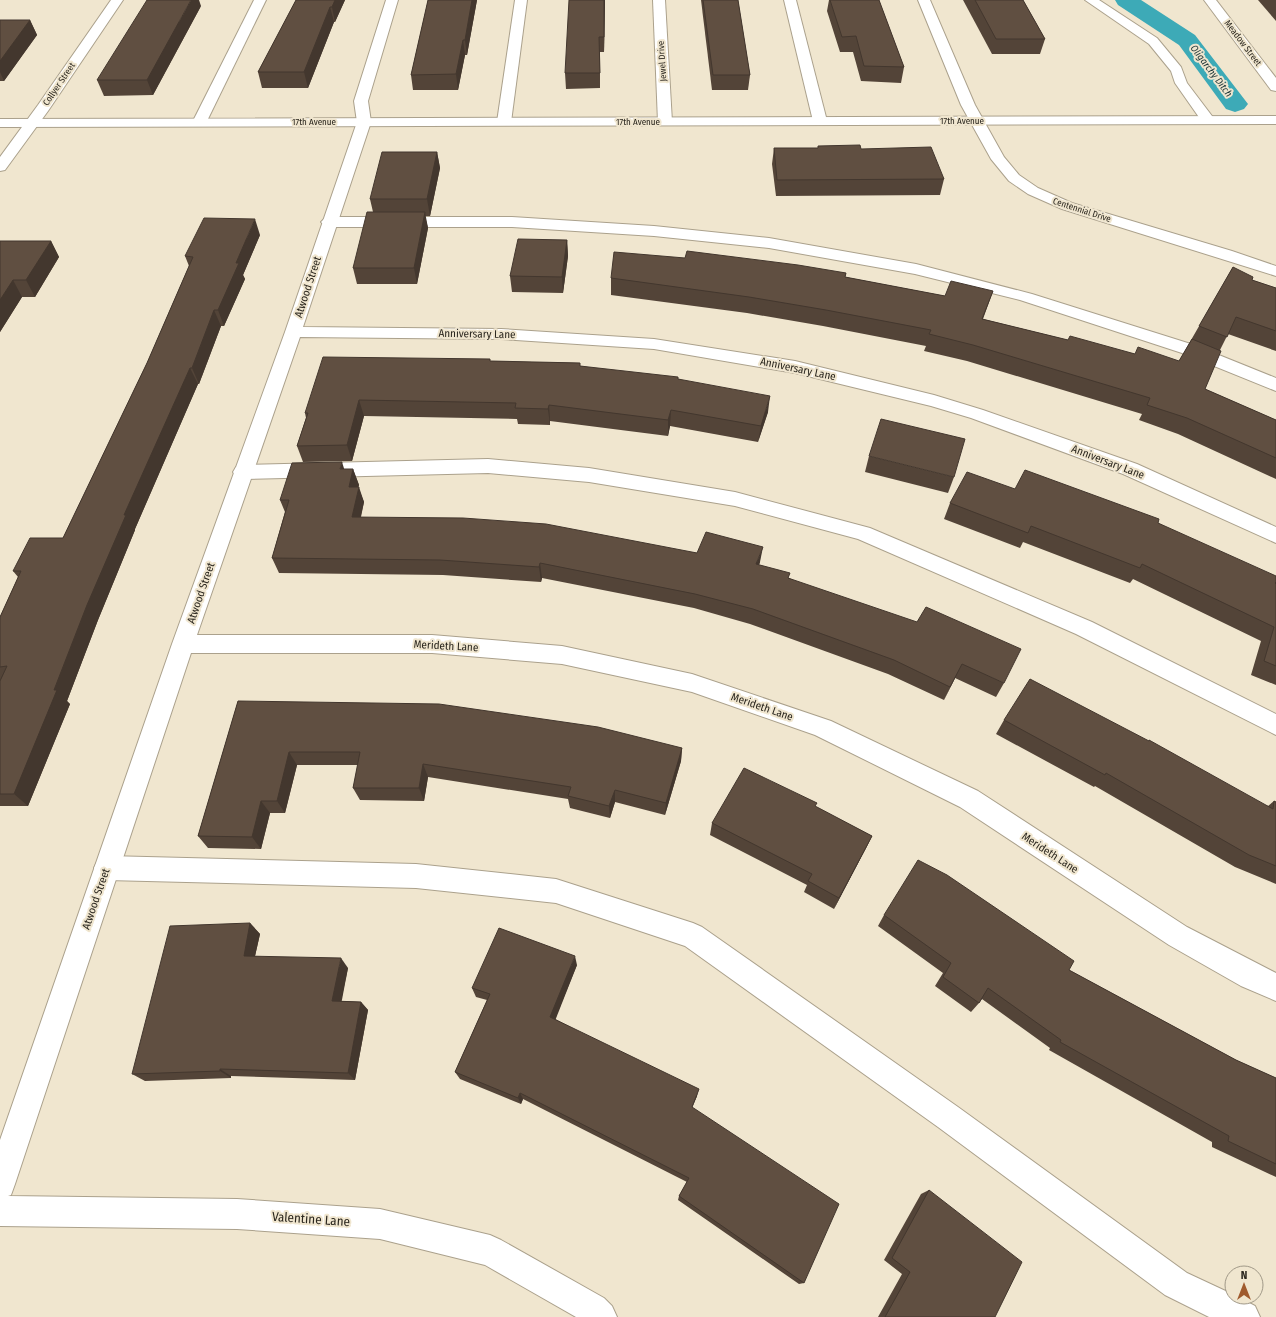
<svg xmlns="http://www.w3.org/2000/svg" width="1276" height="1317" viewBox="0 0 1276 1317" font-family="'Fira Sans Condensed',sans-serif">
  <rect width="100%" height="100%" fill="#f0e6cf"/>
  <g fill="none" stroke-linecap="round" stroke-linejoin="round">
    <!-- canal -->
    <path fill="#3daab7" fill-rule="evenodd" d="M1115 0H1141L1195 35 1248 104 1244 109 1235 112 1226 109 1179 45 1118 5Z"/>
    <!-- service casing -->
    <g stroke="#aba18c" stroke-width="2">
      <g id="service">
        <path d="M254 0H266L206 123 204 126H194L192 123Z"/>
        <path d="M515 0H527L511 122 509 125H499L497 122Z"/>
        <path d="M784 0H796L827 121 825 124H815L813 121Z"/>
        <path d="M1085 0H1099L1157 38 1181 67 1187 83 1215 120 1213 123H1203L1175 83 1171 71 1149 44Z"/>
        <path d="M329 217H512L654 226 769 238 916 264 1032 294 1194 345 1276 378V391L1182 353 1020 300 915 274 769 248 654 236 512 227H329L324 225 321 222 324 219Z"/>
        <path d="M488 459 589 468 735 492 870 528 1092 622 1276 714V735L1076 634 858 539 735 506 589 482 488 473 243 479 236 477 233 472 236 467 243 465Z"/>
        <path d="M107 856 416 864 556 879 693 923 702 927 958 1107 1187 1273 1232 1294V1297H1238L1255 1306 1260 1317H1209L1165 1295 938 1127 685 946 556 903 416 888 107 880 98 876 94 868 98 860Z"/>
      </g>
    </g>
    <!-- minor casing -->
    <g stroke="#aba18c" stroke-width="2">
      <g id="minor">
        <path d="M386 0H398L368 101 371 122 303 327 501 329 654 339 795 361 934 395 983 410 1137 464 1276 527V543L1123 474 971 418 931 406 795 373 654 349 501 339 300 337 197 635H432L562 646 692 674 831 721 978 791 1187 927 1276 973V1001L1241 986 1169 945 960 807 815 735 692 692 562 664 432 653H191L15 1184 11 1195 8 1196 237 1199 380 1209 490 1235 501 1240 604 1298 612 1306 617 1317H576L485 1265 380 1239 237 1229 0 1226V1140L172 644 285 332 357 122 354 101Z"/>
        <path d="M653 0H665L672 122 670 125H660L658 122Z"/>
        <path d="M918 0H930L975 105 1004 157 1019 175 1038 188 1072 203 1232 251 1276 266V276L1062 209 1028 194 1009 181 991 159 961 105Z"/>
        <path d="M1204 0H1216L1276 78V91L1271 90Z"/>
      </g>
    </g>
    <!-- tertiary casing -->
    <g stroke="#aba18c" stroke-width="2">
      <path id="tertiary" d="M111 0H123L48 111 5 170 0 171V157L38 105Z"/>
    </g>
    <!-- secondary casing -->
    <g stroke="#aba18c" stroke-width="2">
      <path id="secondary" d="M1276 116V124L0 127V119Z"/>
    </g>
    <!-- service -->
    <use href="#service" fill="#fff" fill-rule="evenodd"/>
    <!-- minor -->
    <use href="#minor" fill="#fff" fill-rule="evenodd"/>
    <!-- tertiary -->
    <use href="#tertiary" fill="#fff" fill-rule="evenodd"/>
    <!-- secondary -->
    <use href="#secondary" fill="#fff" fill-rule="evenodd"/>
  </g>
  <!-- wall -->
  <g fill="#534438">
    <path d="M296 0H345L335 22H334L308 88H262L258 72Z"/>
    <path d="M428 0H477L467 55H465L458 90H413L411 75Z"/>
    <path d="M605 0 604 52H600V88L566 89 565 73Z"/>
    <path d="M701 0H738L750 75 748 90H712Z"/>
    <path d="M829 0H879L904 67 901 83 861 81 853 52H840L827 11Z"/>
    <path d="M963 0H1023L1045 39 1040 54H992Z"/>
    <path d="M1258 0H1276V21Z"/>
    <path d="M201 6 153 95 104 96 97 80Z"/>
    <path d="M0 20H30L37 35 4 81H0Z"/>
    <path d="M818 146 944 179 940 195 776 196 772 164 774 148H818Z"/>
    <path d="M437 152 440 168 430 216H425L428 228 417 284H357L353 268 373 212 370 199Z"/>
    <path d="M260 235 243 275 245 279 224 326H221L199 384H198L135 529V530L98 620 67 701 70 704 28 806H0V617L18 577 13 571 63 538 147 363 189 266 185 256Z"/>
    <path d="M567 240 568 256 563 293 512 292 510 276Z"/>
    <path d="M0 241H51L59 257 35 297H22L0 332Z"/>
    <path d="M685 258 846 273 845 277 945 296 993 291 983 319 1068 340 1135 354 1179 361 1233 267 1252 280 1276 288V351L1228 334 1220 350 1205 389 1276 420V479L1178 434 1139 420 1142 414 967 361 924 351 926 346 823 326 747 313 611 295V278Z"/>
    <path d="M490 361 580 363V366L678 379 768 412 758 442 670 426 668 436 550 421V425L518 424 517 419 364 416 352 461 303 462 297 446 306 418 305 413Z"/>
    <path d="M869 456 954 477 948 493 865 472Z"/>
    <path d="M345 469H353L359 485 358 487 364 502 361 517 697 553 760 562 759 565 789 578 1004 683 996 697 955 678 944 700 888 674 750 624 694 608 542 578 541 582 443 575 279 573 272 558 285 512 280 500Z"/>
    <path d="M1015 489 1158 523 1276 584V685L1251 675 1261 641 1133 579 1130 583 1023 542 1020 548 944 519 950 503Z"/>
    <path d="M238 701 682 748 681 761 665 815 615 802 610 818 570 808 568 799 428 777 424 801 360 800 353 788 358 765H297L285 813H270L261 849 208 848 198 836Z"/>
    <path d="M1004 720 1268 806 1274 801 1276 802V884L1235 867 1095 786 1094 787 996 734Z"/>
    <path d="M816 807 872 836 866 848 834 909 804 892 807 885 710 835 712 823Z"/>
    <path d="M884 915 1069 970 1236 1060 1276 1078V1177L1212 1147V1142L1049 1050 1050 1048 982 999 979 1003 971 1012 935 986 943 973 878 926Z"/>
    <path d="M250 923 260 934 255 956 348 968 341 1001 361 1002 368 1010 355 1080 231 1076V1078L145 1081 132 1074Z"/>
    <path d="M577 965 555 1019 697 1096 692 1107 804 1283 799 1284 678 1200 679 1196 687 1182 523 1099 521 1104 460 1079 455 1072 487 1000 476 997 472 988Z"/>
    <path d="M929 1190 995 1317H878L902 1274 884 1260 921 1194Z"/>
  </g>
  <!-- shaded-wall -->
  <g fill="#43372e">
    <path d="M191 0H199L201 6 153 95 147 80Z"/>
    <path d="M335 0H345L335 22 332 7Z"/>
    <path d="M472 0H477L467 55 465 40Z"/>
    <path d="M604 0H605L604 52Z"/>
    <path d="M330 7 334 22 308 88 304 72Z"/>
    <path d="M30 20 37 35 4 81 0 72V61Z"/>
    <path d="M463 40 465 55 458 90 456 74Z"/>
    <path d="M437 152 440 168 430 216 427 199Z"/>
    <path d="M425 212 428 228 417 284 414 268Z"/>
    <path d="M255 219 260 235 243 275 245 279 224 326 218 310 236 263Z"/>
    <path d="M567 240 568 256 563 293 562 277Z"/>
    <path d="M51 241 59 257 35 297 26 280Z"/>
    <path d="M13 280 22 297 0 332V300Z"/>
    <path d="M214 310 221 326 199 384 192 368Z"/>
    <path d="M190 368 198 384 135 529V530L98 620 67 701 70 704 28 806 14 794 87 605 124 515Z"/>
    <path d="M770 396 768 412 758 442 761 426Z"/>
    <path d="M359 400 364 416 352 461 347 445Z"/>
    <path d="M549 405 550 421V425L548 409Z"/>
    <path d="M671 410 670 426 668 436V420Z"/>
    <path d="M342 462 347 478 340 469Z"/>
    <path d="M353 469 359 485 354 502 349 487Z"/>
    <path d="M359 487 364 502 357 532 352 517Z"/>
    <path d="M763 547 760 562 753 579 756 564Z"/>
    <path d="M540 563 542 578 541 582 539 567Z"/>
    <path d="M962 664 944 700 950 687Z"/>
    <path d="M682 748 681 761 665 815 666 803Z"/>
    <path d="M289 752 297 765 285 813 277 801Z"/>
    <path d="M423 764 428 777 424 801 419 788Z"/>
    <path d="M615 790V802L610 818 609 806Z"/>
    <path d="M261 801 270 813 261 849 252 837Z"/>
    <path d="M872 836 866 848 834 909 839 898Z"/>
    <path d="M250 923 260 934 253 965 244 956Z"/>
    <path d="M575 956 577 965 553 1026 550 1017Z"/>
    <path d="M341 958 348 968 340 1010 332 1001Z"/>
    <path d="M361 1002 368 1010 355 1080 348 1073Z"/>
    <path d="M220 1069 231 1076V1078L220 1071Z"/>
    <path d="M699 1089 697 1096 690 1113 692 1107Z"/>
    <path d="M520 1093 523 1099 521 1104 518 1098Z"/>
  </g>
  <!-- building -->
  <g fill="#604f41" stroke="#43372e">
    <path d="M147 0H191L147 80H97Z"/>
    <path d="M296 0H335L332 7H330L304 72H258Z"/>
    <path d="M428 0H472L465 40H463L456 74 411 75Z"/>
    <path d="M569 0H604V37H599L600 73H565Z"/>
    <path d="M703 0H738L750 75H713Z"/>
    <path d="M830 0H879L904 67 864 66 856 36 842 37Z"/>
    <path d="M975 0H1023L1045 39H996Z"/>
    <path d="M0 20H30L0 61Z"/>
    <path d="M860 145 861 149 931 147 944 179 777 180 774 148H818V146Z"/>
    <path d="M382 152H437L427 199H370Z"/>
    <path d="M367 212H425L414 268H353Z"/>
    <path d="M204 218 255 219 236 263H239L218 310H214L192 368H190L124 515H126L87 605 54 690H57L14 794H0V681L7 666 0 667V617L21 571H13L30 538H63L147 363 193 257 185 256Z"/>
    <path d="M518 239 567 240 562 277 510 276Z"/>
    <path d="M0 241H51L26 280H13L0 300Z"/>
    <path d="M687 251 798 265 846 273 845 277 945 296 951 281 993 291 982 319 1068 340 1070 336 1135 354 1138 347 1179 361 1192 339 1221 351 1205 389 1276 420V458L1187 418 1147 405 1150 398 973 345 929 334 931 330 826 310 749 297 611 278 614 252 685 258Z"/>
    <path d="M1233 267 1253 277 1252 280 1276 288V331L1236 317 1227 337 1199 326Z"/>
    <path d="M323 357 490 359V361L580 363V366L678 377V379L770 396 761 426 671 410 668 420 549 405 548 409 515 408 516 403 359 400 347 445 297 446 308 413H305Z"/>
    <path d="M881 419 965 439 954 477 869 456Z"/>
    <path d="M342 462 340 469H353L349 487H359L352 517 463 518 546 524 697 553 706 532 763 547 756 564 790 573 788 578 917 622 926 607 1021 649 1004 683 962 664 950 687 894 660 753 609 695 594 540 563 539 567 440 560 272 558 289 500H280L292 463Z"/>
    <path d="M1025 470 1159 519 1158 523 1276 576V582L1275 583 1276 584V666L1264 661 1274 627 1142 564 1140 568 1031 526 1028 533 950 503 967 472 1015 489Z"/>
    <path d="M1030 679 1149 741V740L1273 809 1274 801 1276 802V866L1249 855 1106 773 1105 775 1004 720Z"/>
    <path d="M238 701 439 704 598 727 682 748 666 803 615 790 609 806 568 796 571 787 423 764 419 788H353L360 752H289L277 801H261L252 837 198 836Z"/>
    <path d="M744 768 817 803 815 806 872 836 839 898 808 881 812 874 712 823Z"/>
    <path d="M918 860 947 875 1074 961 1069 970 1236 1060 1276 1078V1164L1228 1141 1229 1136 1060 1042 1061 1040 988 988 979 1003 943 977 951 963 884 915Z"/>
    <path d="M250 923 244 956 341 958 332 1001 361 1002 348 1073 220 1069V1071L132 1074 170 926Z"/>
    <path d="M499 928 575 956 550 1017 699 1089 692 1107 839 1204 804 1283 679 1196 689 1178 520 1093 518 1098 455 1072 490 994 472 988Z"/>
    <path d="M929 1190 1022 1262 995 1317H885L910 1272 892 1258Z"/>
  </g>
  <g text-anchor="middle" dominant-baseline="central" stroke-width="4" stroke-linejoin="round" paint-order="stroke">
    <!-- far-street labels -->
    <g font-size="9" fill="#2a261e" stroke="#f0e6cf">
      <text transform="translate(1243 43) rotate(53)">Meadow Street</text>
      <text transform="translate(662 61) rotate(-94)">Jewel Drive</text>
      <text transform="translate(59 84) rotate(-56)">Collyer Street</text>
      <text x="962" y="121">17th Avenue</text>
      <text x="314" y="122">17th Avenue</text>
      <text x="638" y="122">17th Avenue</text>
      <text transform="translate(1082 210) rotate(18)">Centennial Drive</text>
    </g>
    <!-- far-water labels -->
    <g font-size="10" font-style="italic" fill="#1b3336" stroke="#f0e6cf">
      <text transform="translate(1211 71) rotate(53)">Oligarchy Ditch</text>
    </g>
    <!-- street labels -->
    <g font-size="11" fill="#2a261e" stroke="#f0e6cf">
      <text transform="translate(308 287) rotate(-72)">Atwood Street</text>
      <text transform="translate(477 334) rotate(1)">Anniversary Lane</text>
      <text transform="translate(798 369) rotate(12)">Anniversary Lane</text>
      <text transform="translate(1108 462) rotate(21)">Anniversary Lane</text>
      <text transform="translate(201 593) rotate(-71)">Atwood Street</text>
      <text transform="translate(446 646) rotate(3)">Merideth Lane</text>
      <text transform="translate(762 707) rotate(19)">Merideth Lane</text>
      <text transform="translate(1050 853) rotate(33)">Merideth Lane</text>
      <text transform="translate(96 899) rotate(-71)">Atwood Street</text>
    </g>
    <!-- near-street labels -->
    <g font-size="13" fill="#2a261e" stroke="#f0e6cf">
      <text transform="translate(311 1219) rotate(4)">Valentine Lane</text>
    </g>
  </g>
  <!-- north arrow -->
  <g transform="translate(1244 1285)"><circle r="19" fill="#f0e6cf" stroke="#a19988"/>
  <path d="M0-3L7 15L0 10L-7 15Z" fill="#a05b2e"/>
  <text y="-6" font-size="11" font-weight="bold" text-anchor="middle" fill="#2a261e">N</text>
  </g>
</svg>
